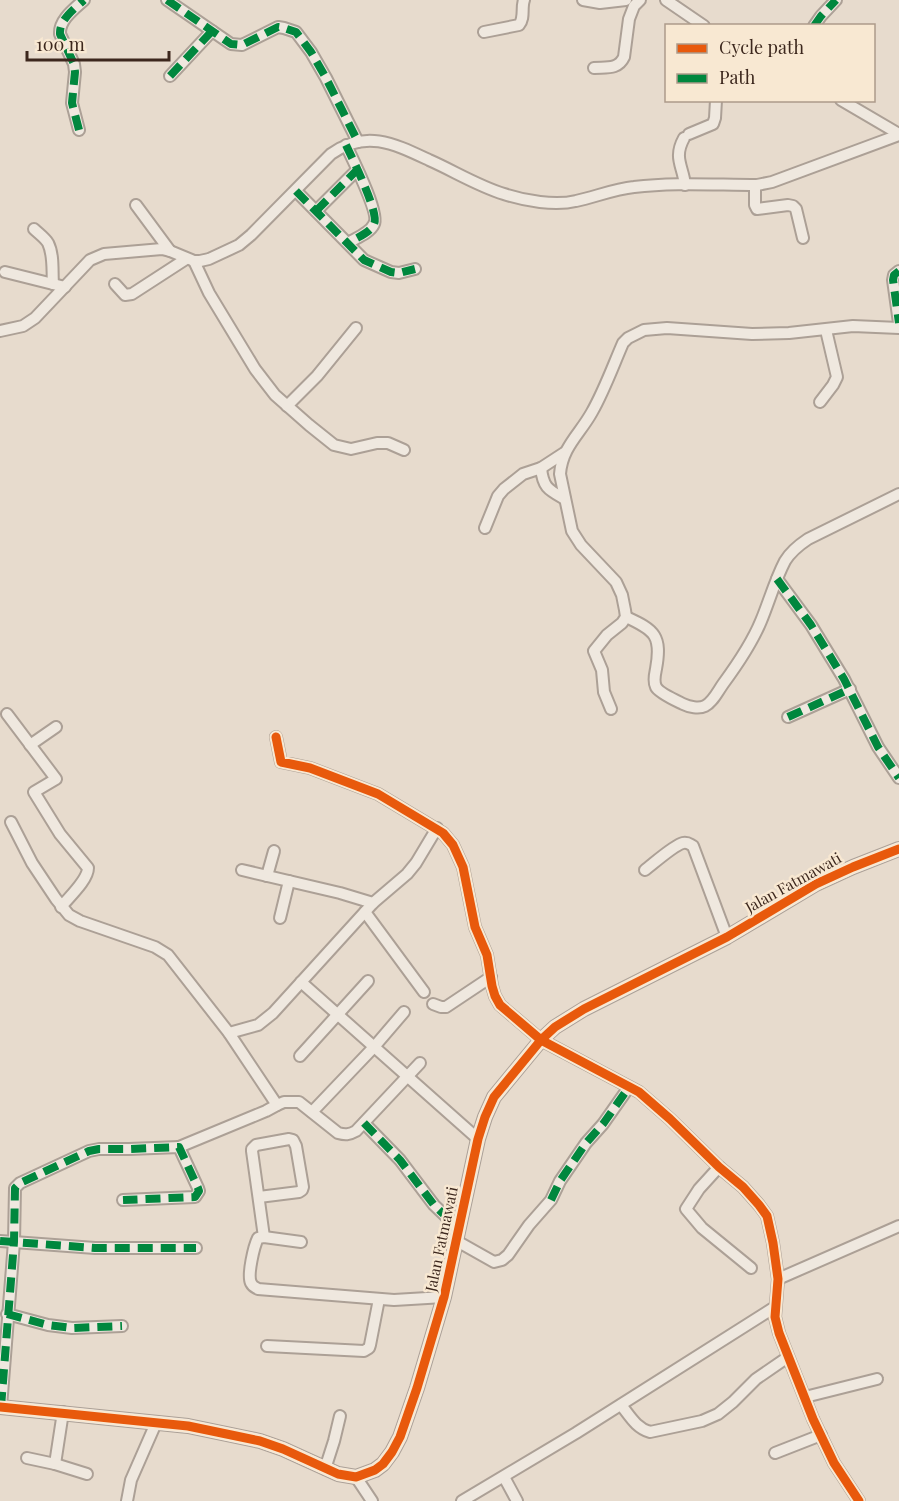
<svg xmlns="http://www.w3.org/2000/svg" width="899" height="1501" viewBox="0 0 899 1501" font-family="'Playfair Display',serif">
  <rect width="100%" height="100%" fill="#e7dbcd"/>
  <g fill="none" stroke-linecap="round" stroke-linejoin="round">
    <!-- minor casing -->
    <g stroke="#aca096" stroke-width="14">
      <g id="minor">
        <path d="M167 0 231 44 242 45 278 27 284 28 296 32 311 52 326 78 358 142"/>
        <path d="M583 0 600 3 626 0"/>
        <path d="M666 0 704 26"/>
        <path d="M814 26 821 16 836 0"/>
        <path d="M484 32 519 25C525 18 521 8 524 0"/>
        <path d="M594 68C606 67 618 70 624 57L629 19 634 6 640 0"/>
        <path d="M170 76 212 31"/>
        <path d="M841 100 899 134"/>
        <path d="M79 130 72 103 75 72 74 64 60 34C59 20 74 9 84 0"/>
        <path d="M689 134 713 124 715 118 716 100"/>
        <path d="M684 138C673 158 683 166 685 185"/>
        <path d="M346 145C352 158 380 214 374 224 370 233 356 238 348 243"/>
        <path d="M755 185V205L757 209 788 205 793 206 796 209 803 238"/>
        <path d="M296 191 364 260 391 272 399 273 415 269"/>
        <path d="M136 205 170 251"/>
        <path d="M316 211 357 170"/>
        <path d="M34 229C38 233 45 238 48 243 54 255 52 271 53 284"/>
        <path d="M194 261 209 293 255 369 275 395 309 425 334 445 351 449 377 443H388L404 450"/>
        <path d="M899 271 894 275 893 280 899 323"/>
        <path d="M5 272 65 287"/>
        <path d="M115 284 125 295 132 294 186 259"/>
        <path d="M0 331 23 326 35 318 90 260 104 254 162 249 170 251 194 261H200L209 259 239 245 251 235 331 154C366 129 395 144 429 160 454 171 478 186 504 194 525 201 555 206 576 201 595 197 614 189 634 187 674 182 716 185 757 185L772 182 899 135"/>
        <path d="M820 402 833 385 837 377 826 330"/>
        <path d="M287 406 317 376 356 328"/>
        <path d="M541 468C543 488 549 490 565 499"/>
        <path d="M485 528 498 496 504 489 523 474 541 468 564 453"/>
        <path d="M777 579 811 625 844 679 878 747 899 778"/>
        <path d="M626 617C655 630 662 636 656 669 655 674 653 681 656 687 659 693 677 701 683 704 689 707 699 709 705 706 713 702 718 691 723 684 737 665 752 643 761 621 769 602 775 580 785 561 791 551 799 545 808 539L899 494"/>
        <path d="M611 709 604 692 602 670 594 651 607 635 622 623 626 617 625 610 622 595 616 582 581 545 572 531 560 474C562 447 580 434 592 412 604 391 613 366 623 343L628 338 644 330 667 328 752 334 789 333 853 326 899 328"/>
        <path d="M7 714 56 779 34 792 60 834 88 868C88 880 69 897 61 907"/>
        <path d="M788 717 850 689"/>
        <path d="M276 737 281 762 310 768 378 794 443 833 453 845 463 867 475 927 487 955 492 986 495 996 500 1005 541 1040 639 1092 670 1119 719 1167 743 1187 759 1205 767 1216 773 1243 778 1279 775 1317 779 1333 813 1419 834 1463 859 1501"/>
        <path d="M30 745 56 727"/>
        <path d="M11 822 32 863 56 899 69 915 80 921 155 947 168 955 229 1033 277 1105 266 1111 179 1147"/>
        <path d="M242 870 340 893 373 903"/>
        <path d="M645 870C653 864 674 845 683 843 688 842 689 844 693 846L727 937"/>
        <path d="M267 876 274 851"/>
        <path d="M365 912 424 992"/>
        <path d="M280 918 289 881"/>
        <path d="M301 982 478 1139"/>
        <path d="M433 1004 441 1007H446L491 977"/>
        <path d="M229 1033 258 1025 273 1013 373 903 407 874 416 863 437 828"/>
        <path d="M300 1056 368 981"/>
        <path d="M277 1105 284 1102H299L338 1133C345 1135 349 1135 356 1131L420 1063"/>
        <path d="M312 1112 374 1047 404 1012"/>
        <path d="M364 1123 400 1160 434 1205 458 1228"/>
        <path d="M719 1167 699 1189 686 1209 702 1228 751 1268"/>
        <path d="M259 1197 299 1192 302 1190 303 1187 296 1146 293 1140 289 1139 256 1145 252 1149V1151L264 1237"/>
        <path d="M455 1240 494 1262 502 1260 508 1255 529 1225 551 1200 560 1181 586 1143 603 1124 629 1087"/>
        <path d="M0 1241 95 1248H196"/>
        <path d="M301 1242 264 1237 258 1238C254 1246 247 1275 251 1283 253 1287 255 1287 258 1289L394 1300 444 1297"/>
        <path d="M778 1279 899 1226"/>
        <path d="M7 1314 48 1325 72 1328 122 1326"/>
        <path d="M267 1346 364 1351 369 1348 370 1345 379 1299"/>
        <path d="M805 1397 877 1379"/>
        <path d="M621 1405C630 1416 636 1428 650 1432L702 1421 718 1414 733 1402 756 1379 788 1357"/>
        <path d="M1 1407 14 1242 15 1188 20 1183 89 1151 99 1149H129L179 1147 198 1188 199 1191 195 1197 123 1200"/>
        <path d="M775 1453 821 1435"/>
        <path d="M27 1458 55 1464 87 1474"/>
        <path d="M55 1464 63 1412"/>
        <path d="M325 1469 334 1441 340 1416"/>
        <path d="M356 1477 372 1501"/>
        <path d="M504 1477 517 1501"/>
        <path d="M127 1501 131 1480 156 1423"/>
        <path d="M462 1501 576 1433 775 1307"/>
      </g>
    </g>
    <!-- tertiary casing -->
    <g stroke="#aca096" stroke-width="16">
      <path id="tertiary" d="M0 1407 188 1426 260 1441 283 1449 338 1474 356 1477 375 1470 383 1464 392 1452 400 1437 417 1388 444 1297 478 1139 485 1117 494 1097 541 1040 555 1027 584 1009 727 937 816 884 853 867 899 849"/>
    </g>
    <!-- minor -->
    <use href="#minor" stroke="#efe8df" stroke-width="10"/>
    <!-- tertiary -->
    <use href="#tertiary" stroke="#efe8df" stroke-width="14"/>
    <!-- quiet -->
    <g stroke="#00873e" stroke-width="8" stroke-dasharray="15 8" stroke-linecap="butt">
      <path d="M167 0 231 44 242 45 278 27 284 28 296 32 311 52 326 78 358 142"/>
      <path d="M814 26 821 16 836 0"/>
      <path d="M170 76 212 31"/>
      <path d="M79 130 72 103 75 72 74 64 60 34C59 20 74 9 84 0"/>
      <path d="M346 145C352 158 380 214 374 224 370 233 356 238 348 243"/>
      <path d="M296 191 364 260 391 272 399 273 415 269"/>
      <path d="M316 211 357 170"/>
      <path d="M899 271 894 275 893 280 899 323"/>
      <path d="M777 579 811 625 844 679 878 747 899 778"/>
      <path d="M788 717 850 689"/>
      <path d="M364 1123 400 1160 434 1205 458 1228"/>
      <path d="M551 1200 560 1181 586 1143 603 1124 629 1087"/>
      <path d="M0 1241 95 1248H196"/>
      <path d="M7 1314 48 1325 72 1328 122 1326"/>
      <path d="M1 1407 14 1242 15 1188 20 1183 89 1151 99 1149H129L179 1147 198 1188 199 1191 195 1197 123 1200"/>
    </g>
    <!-- cycleway casing -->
    <g stroke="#f8e8d2" stroke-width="13">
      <g id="cycleway">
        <path d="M276 737 281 762 310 768 378 794 443 833 453 845 463 867 475 927 487 955 492 986 495 996 500 1005 541 1040 639 1092 670 1119 719 1167 743 1187 759 1205 767 1216 773 1243 778 1279 775 1317 779 1333 813 1419 834 1463 859 1501"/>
        <path d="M0 1407 188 1426 260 1441 283 1449 338 1474 356 1477 375 1470 383 1464 392 1452 400 1437 417 1388 444 1297 478 1139 485 1117 494 1097 541 1040 555 1027 584 1009 727 937 816 884 853 867 899 849"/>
      </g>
    </g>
    <!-- cycleway -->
    <use href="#cycleway" stroke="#e8590c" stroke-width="9"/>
  </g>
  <g text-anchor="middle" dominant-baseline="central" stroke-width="5" stroke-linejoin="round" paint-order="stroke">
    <!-- street labels -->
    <g font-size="15" fill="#3c271d" stroke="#f8e8d2">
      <text transform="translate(793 882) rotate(-29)">Jalan Fatmawati</text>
      <text transform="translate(441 1239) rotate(-78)">Jalan Fatmawati</text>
    </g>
  </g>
  <!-- legend -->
  <rect x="665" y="24" width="210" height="78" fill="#f8e8d2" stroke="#ad9b8a" stroke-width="1.5"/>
  <rect x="677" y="44" width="30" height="9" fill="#e8590c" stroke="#ad9b8a" stroke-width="1.5"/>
  <text x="719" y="54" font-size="18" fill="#3c271d">Cycle path</text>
  <rect x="677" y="74" width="30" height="9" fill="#00873e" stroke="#ad9b8a" stroke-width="1.5"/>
  <text x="719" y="84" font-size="18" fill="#3c271d">Path</text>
  <!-- scale -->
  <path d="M27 51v9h142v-9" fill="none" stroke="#3c271d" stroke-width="3"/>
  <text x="36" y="51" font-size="18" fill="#3c271d" stroke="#f8e8d2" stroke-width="4.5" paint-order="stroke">100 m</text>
</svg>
